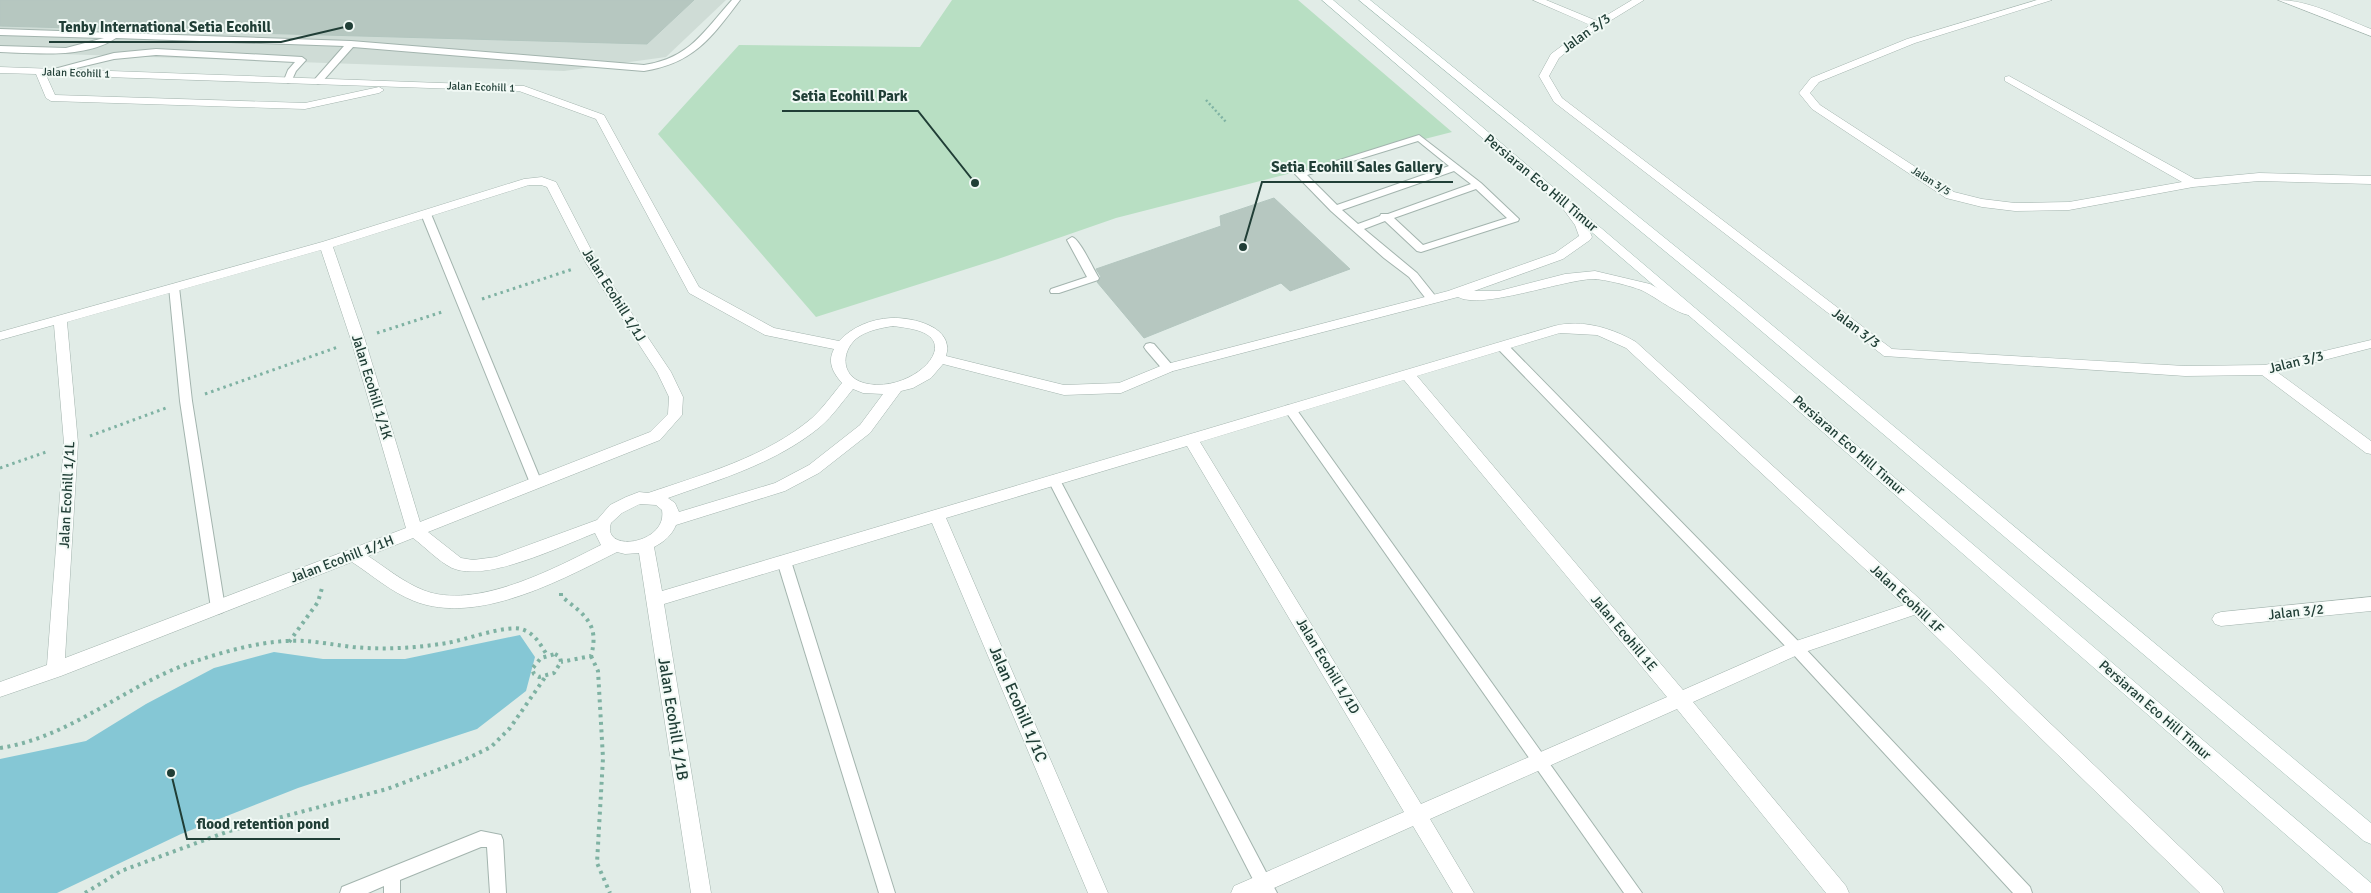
<svg xmlns="http://www.w3.org/2000/svg" width="2371" height="893" viewBox="0 0 2371 893" font-family="Signika,sans-serif">
  <rect width="100%" height="100%" fill="#e1ece7"/>
  <!-- built -->
  <path fill="#cfdcd6" d="M0 0H726L666 57 564 71 0 52Z"/>
  <!-- green -->
  <path fill="#b8dfc3" d="M952 0H1298L1452 132 1116 218 998 259 816 317 658 134 739 45 920 47Z"/>
  <!-- water -->
  <path fill="#85c7d5" d="M520 635 535 657 526 691 477 729 298 788 181 834 57 893H0V759L86 741 146 704 214 668 274 652 323 659H405Z"/>
  <!-- building -->
  <g fill="#b6c7c0" stroke="#b3c6bf">
    <path d="M0 0H694L647 44 0 26Z"/>
    <path d="M1274 198 1350 269 1290 291 1281 283 1144 338 1097 282 1101 277 1096 269 1221 226 1220 216Z"/>
  </g>
  <g fill="none" stroke-linecap="round" stroke-linejoin="round">
    <!-- lane casing -->
    <g stroke="#a3b4ae" stroke-width="2">
      <g id="lane">
        <path d="M732 0H740C711 38 694 63 644 71L353 47 321 83 318 84 314 81 315 79 344 46 116 38C85 59 36 53 0 52V46L66 48 104 38 0 35V29L351 41 644 65C690 58 703 32 732 0Z"/>
        <path d="M156 49 302 57 306 60 296 71 291 82 288 83 284 80 288 70 295 62 156 55 114 59 47 75 43 72 114 53Z"/>
        <path d="M1419 135 1481 183 1519 219 1518 221 1421 252 1417 251 1385 221 1364 229 1417 273 1437 298 1431 301 1427 300 1409 277 1384 258 1331 211 1295 174ZM1418 141 1449 166 1337 205 1307 175ZM1454 171 1471 184 1388 214H1381L1380 216 1358 224 1342 210ZM1476 189 1507 218 1423 245 1394 218Z"/>
        <path d="M426 211 431 214 542 483 541 486 536 488 530 483 421 214Z"/>
        <path d="M1072 237C1080 239 1093 269 1099 278L1098 280 1059 293H1051L1050 291 1051 289 1087 277 1067 240Z"/>
        <path d="M174 284 179 287 192 401 225 608 223 612 218 614 213 612 211 608 180 401 169 287Z"/>
        <path d="M1502 342 1506 343 1801 644 2030 887 2032 893H2013L1791 652 1498 349 1496 346Z"/>
        <path d="M1150 343 1154 344 1172 365 1174 368 1172 371H1164L1146 350 1144 347 1146 344Z"/>
        <path d="M1290 405 1294 406 1642 893H1624L1286 412 1284 409 1286 406Z"/>
        <path d="M1054 475 1060 480 1277 893H1260L1048 480Z"/>
        <path d="M784 556 789 557 791 561 895 893H879L777 561 779 557Z"/>
        <path d="M481 831 501 835 503 840 506 893H490L487 847H481L400 880V893H384V886L368 893H340L342 887Z"/>
      </g>
    </g>
    <!-- street casing -->
    <g stroke="#a3b4ae" stroke-width="1">
      <g id="street">
        <path d="M1533 0H1546L1597 21 1632 0H1644L1587 35 1559 58 1549 76 1562 98 1892 349 2185 366 2265 365 2371 340V348L2277 372 2371 441V454L2366 453 2262 375 2185 376 1884 356 1554 102 1539 76 1551 54 1590 25Z"/>
        <path d="M2037 0H2052L1915 43 1819 82 1810 93 1820 105 1954 192 1982 199 2015 203 2069 202 2182 182 2005 81V77L2009 76 2195 179 2259 173 2371 176V184L2259 181 2193 187 2069 210 2015 211 1982 207 1946 198 1812 109 1799 93 1811 78 1907 39Z"/>
        <path d="M2278 0C2310 0 2342 18 2371 29V36Z"/>
        <path d="M0 67 524 86 604 115 699 287 774 328 839 341C852 327 871 319 891 318 913 317 955 327 946 356L1064 385 1119 383 1163 365 1448 291 1555 253 1579 236 1575 225 1561 206 1567 202 1571 203 1587 225 1592 237 1590 240 1563 259 1474 291H1499L1565 274 1595 271 1650 284 1696 309 1698 312 1696 315C1682 319 1655 296 1641 290 1631 286 1604 279 1593 279 1562 280 1481 310 1458 297L1173 371 1121 393 1064 395 943 364 931 378 913 388 901 391 870 433 819 473 785 491 676 525C672 535 664 542 654 547L662 591 1554 326C1582 319 1612 328 1636 342L1923 602 2221 886 2224 893H2200L1914 615 1802 653 1693 702 1846 886 1849 893H1826L1677 709 1430 819 1474 893H1453L1413 826 1263 893H1231L1234 886 1404 812 1187 446 946 518 1108 893H1088L932 523 664 604 711 893H691L639 553 625 554 617 552C561 580 477 626 414 601 391 592 372 575 352 562L61 676 0 697V682L47 665 64 443 54 325 0 340V332L322 242 524 179 542 177 556 182 598 263 671 372 683 397 682 415 660 440 428 532 461 558 473 560 496 557 597 520 610 505 626 497 639 492 648 493C704 474 766 457 812 418 823 408 832 395 842 383 833 373 827 362 834 349L765 335 689 293 596 119 519 91 46 75 55 95 305 103 379 87 384 90 379 93 305 109 51 101 46 98 36 74 0 73ZM529 185H541L547 187 586 263 657 372 669 397 668 414 650 432 420 522 365 340 333 247ZM321 250 351 340 406 528 65 658 78 443 67 322ZM893 326C900 327 909 328 916 330 965 343 909 395 864 383 839 376 841 348 860 336 870 330 881 328 893 326ZM1560 333 1597 335 1626 348 1904 605 1790 643 1683 690 1417 376ZM1404 380 1667 697 1421 804 1200 442ZM853 389 863 393 883 394 860 425 809 465 775 483 679 512 675 503 668 498C721 479 776 463 820 427 833 416 842 402 853 389ZM640 504 656 505 662 510C668 544 601 554 611 523L622 513ZM595 533 601 545C555 568 475 611 423 590 403 582 385 567 368 556L413 538C425 547 438 561 452 568 486 583 561 546 595 533Z"/>
        <path d="M2371 597V611L2221 626 2215 624 2212 619 2215 614 2221 612Z"/>
      </g>
    </g>
    <!-- secondary casing -->
    <g stroke="#9eb9b0" stroke-width="1">
      <g id="secondary">
        <path d="M1322 0H1333L2371 883V893H2353L1694 320Z"/>
        <path d="M1359 0H1370L1743 301 2371 823V844L2364 841 1733 307Z"/>
      </g>
    </g>
    <!-- path-far2 -->
    <path stroke="#7fb2a3" stroke-width="2.5" stroke-dasharray="2 2.5" stroke-linecap="butt" d="M1206 100 1226 122"/>
    <!-- path-far1 -->
    <g stroke="#7fb2a3" stroke-width="3" stroke-dasharray="2.5 4" stroke-linecap="butt">
      <path d="M482 299 573 269"/>
      <path d="M377 333 445 311"/>
      <path d="M205 394 338 347"/>
      <path d="M90 436 166 408"/>
      <path d="M0 468 49 451"/>
    </g>
    <!-- path -->
    <g stroke="#7fb2a3" stroke-width="4" stroke-dasharray="3 4.5" stroke-linecap="butt">
      <path d="M561 593V596C584 615 600 623 591 656L561 662"/>
      <path d="M289 642 318 602 322 588"/>
      <path d="M555 654 560 657 561 662 554 673 539 677 534 674 532 669 541 658Z"/>
      <path d="M591 656 598 671 603 758 597 863 610 893"/>
      <path d="M0 748C73 737 127 683 196 661 229 650 269 639 304 641 320 642 336 645 353 647 384 650 416 648 447 643 465 640 505 625 521 629 535 633 540 644 547 655"/>
      <path d="M85 893 121 871 229 831 387 789 464 760 491 747 510 728 546 676"/>
    </g>
    <!-- lane -->
    <use href="#lane" fill="#fff" fill-rule="evenodd"/>
    <!-- street -->
    <use href="#street" fill="#fff" fill-rule="evenodd"/>
    <!-- secondary -->
    <use href="#secondary" fill="#fff" fill-rule="evenodd"/>
  </g>
  <g text-anchor="middle" dominant-baseline="central" stroke-width="4" stroke-linejoin="round" paint-order="stroke">
    <!-- far-street labels -->
    <g font-size="11" fill="#203e36" stroke="#f1f9f5">
      <text transform="translate(76 73) rotate(2)">Jalan Ecohill 1</text>
      <text transform="translate(481 87) rotate(2)">Jalan Ecohill 1</text>
      <text transform="translate(1931 181) rotate(32)">Jalan 3/5</text>
    </g>
    <!-- street labels -->
    <g font-size="14" fill="#203e36" stroke="#f1f9f5">
      <text transform="translate(1586 33) rotate(-36)">Jalan 3/3</text>
      <text transform="translate(1541 183) rotate(40)">Persiaran Eco Hill Timur</text>
      <text transform="translate(614 295) rotate(58)">Jalan Ecohill 1/1J</text>
      <text transform="translate(1856 328) rotate(37)">Jalan 3/3</text>
      <text transform="translate(2296 362) rotate(-14)">Jalan 3/3</text>
      <text transform="translate(372 387) rotate(73)">Jalan Ecohill 1/1K</text>
      <text transform="translate(1849 445) rotate(41)">Persiaran Eco Hill Timur</text>
      <text transform="translate(67 495) rotate(-87)">Jalan Ecohill 1/1L</text>
      <text transform="translate(342 559) rotate(-21)">Jalan Ecohill 1/1H</text>
      <text transform="translate(1907 599) rotate(43)">Jalan Ecohill 1F</text>
      <text transform="translate(2296 612) rotate(-6)">Jalan 3/2</text>
      <text transform="translate(1624 633) rotate(50)">Jalan Ecohill 1E</text>
      <text transform="translate(1328 666) rotate(59)">Jalan Ecohill 1/1D</text>
      <text transform="translate(2155 710) rotate(41)">Persiaran Eco Hill Timur</text>
    </g>
    <!-- near-street labels -->
    <g font-size="16" fill="#203e36" stroke="#f1f9f5">
      <text transform="translate(1018 704) rotate(67)">Jalan Ecohill 1/1C</text>
      <text transform="translate(673 719) rotate(81)">Jalan Ecohill 1/1B</text>
    </g>
  </g>
  <!-- callouts -->
  <path fill="none" stroke="#203e36" stroke-width="2" d="M349 26L281 42H49M975 183L918 111H782M1243 247L1262 182H1453M171 773L187 839H340"/>
  <g fill="#203e36" stroke="#f1f9f5" stroke-width="2">
    <circle cx="349" cy="26" r="5"/>
    <circle cx="975" cy="183" r="5"/>
    <circle cx="1243" cy="247" r="5"/>
    <circle cx="171" cy="773" r="5"/>
  </g>
  <g font-size="15" text-anchor="middle" font-weight="bold" fill="#203e36" stroke="#f1f9f5" stroke-width="4" stroke-linejoin="round" paint-order="stroke">
    <text x="165" y="32">Tenby International Setia Ecohill</text>
    <text x="850" y="101">Setia Ecohill Park</text>
    <text x="1357" y="172">Setia Ecohill Sales Gallery</text>
    <text x="263" y="829">flood retention pond</text>
  </g>
</svg>
